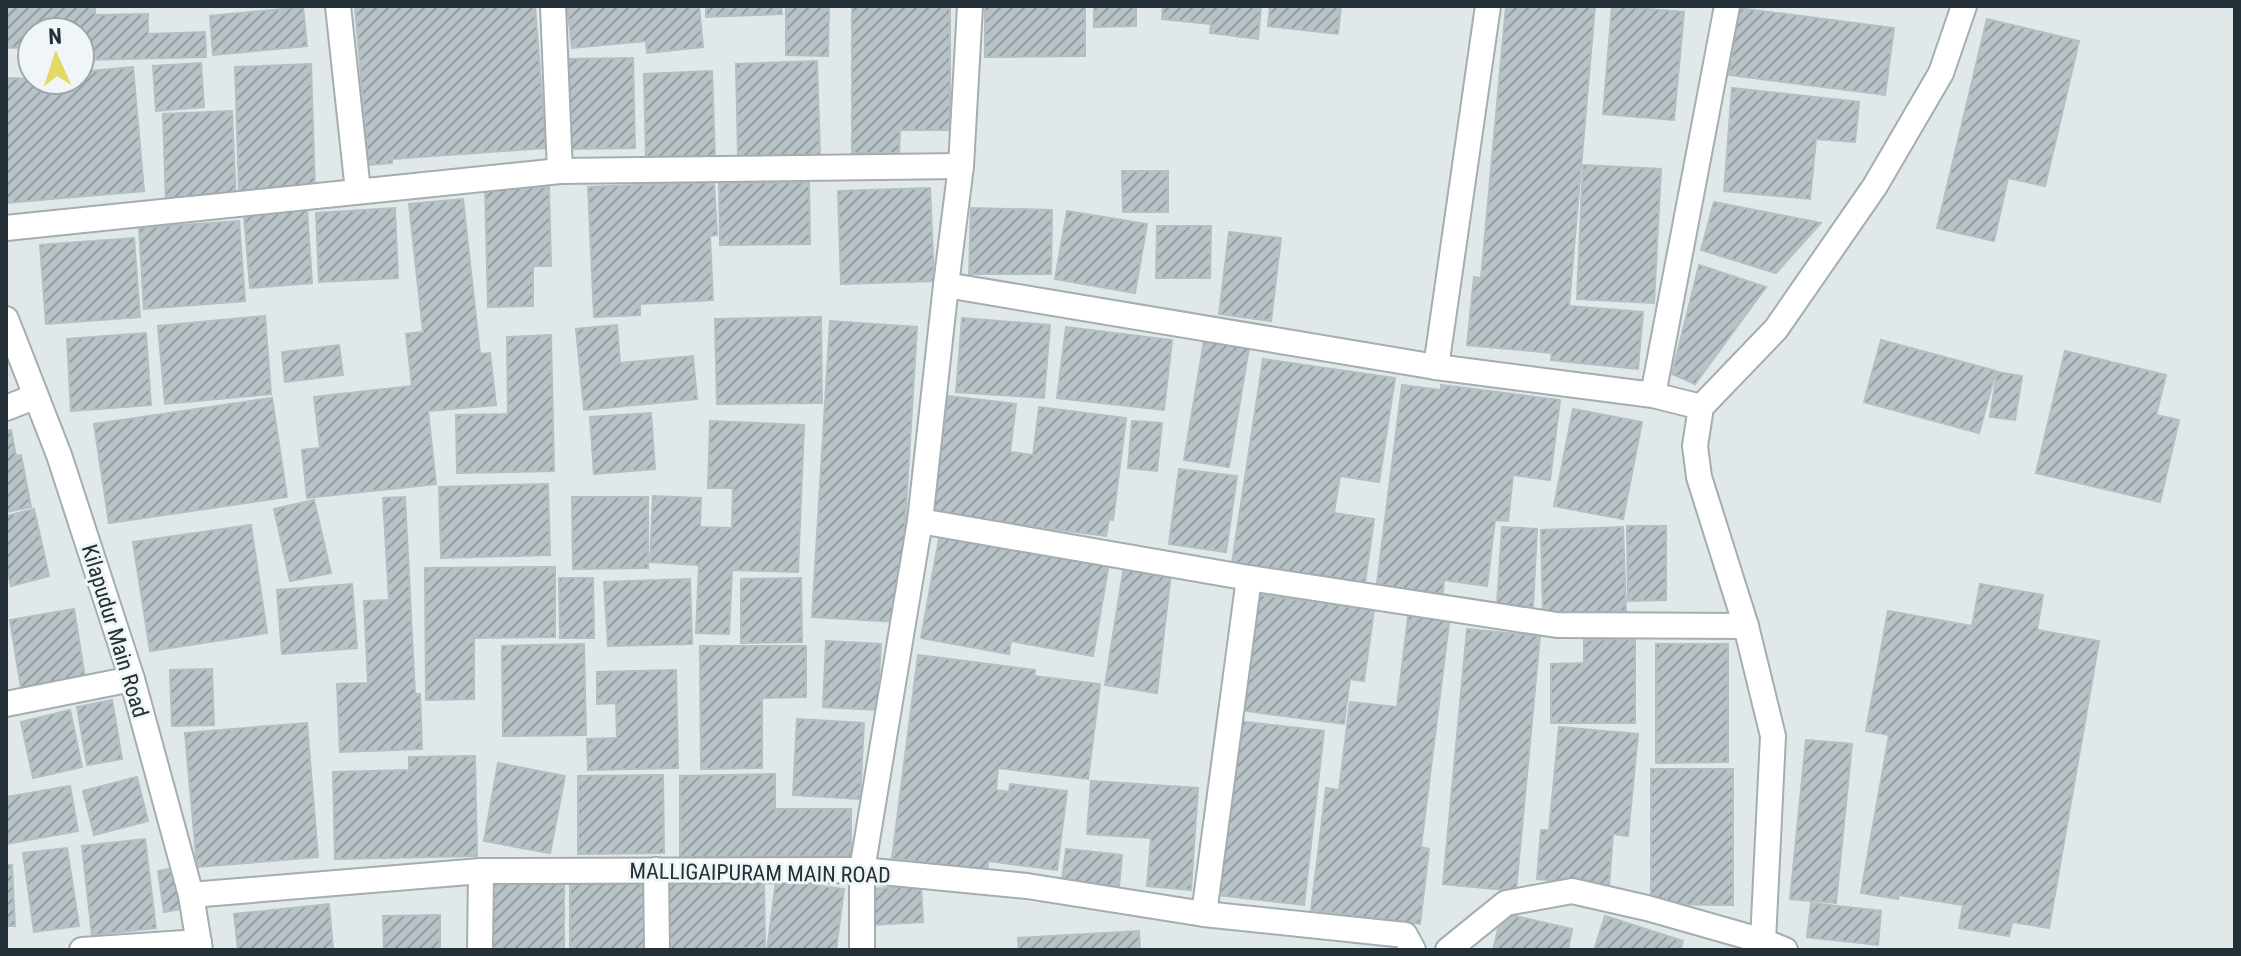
<svg xmlns="http://www.w3.org/2000/svg" width="2241" height="956" viewBox="0 0 2241 956" font-family="'Roboto Condensed',sans-serif">
  <defs>
    <pattern id="building-hatch" width="6" height="6" patternUnits="userSpaceOnUse" patternTransform="scale(2)"><rect width="6" height="6" fill="#b9c3c7"/><path d="M-1 1l2-2M0 6l6-6M5 7l2-2" fill="none" stroke="#969fa3"/></pattern>
  </defs>
  <rect width="100%" height="100%" fill="#e0e8ea"/>
  <!-- building -->
  <g fill="url(#building-hatch)" stroke="#b4bfc2" stroke-width="2">
    <path d="M6 6H95V15L148 14V34L205 32 206 57 80 60V32H32V47L6 48Z"/>
    <path d="M355 6H535L546 148 392 159V163L368 165Z"/>
    <path d="M567 6H699L703 47 647 53 646 41 572 48Z"/>
    <path d="M706 6H781L782 14 706 17Z"/>
    <path d="M786 6H829L828 56 786 55Z"/>
    <path d="M852 6H950V130H900L899 153H852Z"/>
    <path d="M985 6H1085V56L985 57Z"/>
    <path d="M1094 6H1136V26L1094 27Z"/>
    <path d="M1163 6H1261L1258 39 1210 33 1211 24 1162 19Z"/>
    <path d="M1270 6H1341L1338 34 1268 26Z"/>
    <path d="M1506 6H1595L1569 306 1643 312 1638 369 1551 360 1552 353 1467 345 1474 277 1481 278Z"/>
    <path d="M1612 6 1684 12 1674 120 1603 114Z"/>
    <path d="M303 7 307 46 213 55 210 16Z"/>
    <path d="M1738 8 1894 28 1885 95 1729 75Z"/>
    <path d="M1987 19 2079 41 2045 186 2008 178 1994 241 1937 228Z"/>
    <path d="M633 58 635 148 567 149 566 59Z"/>
    <path d="M817 61 820 155 738 157 736 64Z"/>
    <path d="M201 63 204 107 156 111 153 66Z"/>
    <path d="M311 64 315 190 239 192 235 67Z"/>
    <path d="M133 67 144 191 6 203V78L80 80V72Z"/>
    <path d="M712 71 715 158 646 160 644 74Z"/>
    <path d="M1732 88 1859 102 1855 142 1816 139 1810 199 1724 191Z"/>
    <path d="M232 111 236 202 166 205 163 114Z"/>
    <path d="M1583 165 1661 169 1654 303 1577 299Z"/>
    <path d="M1122 171H1168V212H1123Z"/>
    <path d="M714 182 717 235 710 236 713 300 640 304V315L594 317 588 187Z"/>
    <path d="M809 182 810 244 720 245 719 183Z"/>
    <path d="M549 187 551 266H533V306L488 307 485 188Z"/>
    <path d="M930 188 934 281 841 284 838 191Z"/>
    <path d="M463 199 480 354 490 353 496 405 428 411 436 484 307 498 302 450 320 448 314 397 412 386 406 334 423 332 409 204Z"/>
    <path d="M1714 202 1821 223 1776 273 1701 250Z"/>
    <path d="M395 208 398 278 319 282 316 213Z"/>
    <path d="M971 208 1052 210 1051 274H969Z"/>
    <path d="M307 210 312 283 250 288 244 215Z"/>
    <path d="M1067 211 1147 224 1135 293 1055 279Z"/>
    <path d="M239 221 245 301 144 309 139 228Z"/>
    <path d="M1157 226H1211L1210 278H1156Z"/>
    <path d="M1229 232 1281 238 1271 321 1219 314Z"/>
    <path d="M134 238 140 317 46 324 40 245Z"/>
    <path d="M1699 265 1766 287 1695 384 1672 374Z"/>
    <path d="M265 316 271 394 165 404 158 326Z"/>
    <path d="M821 317 822 403 717 404 715 319Z"/>
    <path d="M962 318 1050 325 1044 398 956 392Z"/>
    <path d="M830 321 917 327 899 622 812 617Z"/>
    <path d="M617 325 620 363 693 356 697 399 584 410 576 329Z"/>
    <path d="M1066 327 1172 340 1164 410 1057 398Z"/>
    <path d="M146 333 151 405 71 411 67 339Z"/>
    <path d="M551 335 554 471 457 473 456 415 508 414 507 337Z"/>
    <path d="M1881 340 1996 371 1979 433 1864 402Z"/>
    <path d="M1204 341 1249 348 1229 467 1184 460Z"/>
    <path d="M339 345 343 375 285 382 282 352Z"/>
    <path d="M2065 351 2166 375 2156 415 2179 420 2160 502 2036 473Z"/>
    <path d="M1263 359 1395 378 1379 482 1340 476 1334 513 1374 519 1365 583 1232 563Z"/>
    <path d="M1997 372 2022 376 2015 420 1990 417Z"/>
    <path d="M1402 385 1441 390V385L1560 400 1550 480 1513 475 1508 521 1495 520 1487 586 1444 580 1442 600 1376 591Z"/>
    <path d="M948 396 1016 404 1010 452 1033 455 1039 407 1126 418 1113 520 1109 519 1106 536 933 514Z"/>
    <path d="M272 398 287 497 109 523 94 424Z"/>
    <path d="M1573 409 1642 422 1623 519 1554 506Z"/>
    <path d="M651 413 655 469 594 474 590 417Z"/>
    <path d="M710 421 804 425 798 572 732 570 729 634 696 633 699 565 650 562 653 496 701 498 700 527 732 528 733 488H708Z"/>
    <path d="M1132 421 1162 423 1157 471 1128 468Z"/>
    <path d="M11 430 16 456 21 455 31 507 6 512V431Z"/>
    <path d="M1179 469 1237 476 1226 552 1169 544Z"/>
    <path d="M548 484 550 555 441 558 439 487Z"/>
    <path d="M405 497 415 694H420L422 749 340 752 337 684 368 683 364 601 389 600 383 498Z"/>
    <path d="M572 497H648V568L573 569Z"/>
    <path d="M314 500 331 573 290 581 274 509Z"/>
    <path d="M34 509 49 576 11 586 6 566V516Z"/>
    <path d="M251 525 267 633 150 651 133 542Z"/>
    <path d="M1627 526H1666V600L1628 601Z"/>
    <path d="M1502 527 1537 529 1533 607 1497 605Z"/>
    <path d="M1623 527 1626 611 1543 613 1541 530Z"/>
    <path d="M940 533 1109 563 1093 656 1011 641 1009 654 921 638Z"/>
    <path d="M1124 566 1171 573 1157 693 1105 685Z"/>
    <path d="M555 567V637L474 638V699L426 700 425 568Z"/>
    <path d="M559 578H593L594 638H560Z"/>
    <path d="M801 578 802 642 741 643V579Z"/>
    <path d="M690 579 692 644 608 646 604 582Z"/>
    <path d="M352 584 357 648 282 654 277 590Z"/>
    <path d="M1980 584 2043 595 2037 630 2099 641 2049 928 2012 922 2009 936 1959 928 1963 905 1899 895 1898 899 1861 893 1889 735 1866 731 1888 611 1972 626Z"/>
    <path d="M1254 594 1374 610 1364 681 1350 679 1344 724 1239 710Z"/>
    <path d="M74 609 85 678 21 688 10 620Z"/>
    <path d="M1409 609 1450 615 1421 847 1429 849 1420 924 1311 910 1326 788 1339 790 1350 702 1397 707Z"/>
    <path d="M1467 629 1540 636 1516 891 1443 884Z"/>
    <path d="M1635 639V723H1551V664L1584 663V640Z"/>
    <path d="M826 641 881 644 877 710 823 707Z"/>
    <path d="M584 644 586 735 503 736 502 646Z"/>
    <path d="M1656 644H1728V762L1656 763Z"/>
    <path d="M700 646H806V697L762 698V768L701 769Z"/>
    <path d="M918 655 1035 670 1034 676 1100 684 1088 779 998 768 996 790 1009 792 1010 784 1067 791 1057 870 988 861 987 871 892 858Z"/>
    <path d="M212 669 214 725 172 726 170 670Z"/>
    <path d="M676 670 678 768 588 770 587 739 617 738 616 703 597 704V672Z"/>
    <path d="M112 700 122 759 87 765 77 707Z"/>
    <path d="M70 710 82 767 33 778 21 722Z"/>
    <path d="M797 719 864 723 860 799 793 795Z"/>
    <path d="M1238 721 1324 731 1304 905 1218 895Z"/>
    <path d="M307 723 318 857 197 867 185 733Z"/>
    <path d="M1559 727 1638 734 1628 836 1613 834 1609 885 1537 879 1541 830H1549Z"/>
    <path d="M1806 740 1852 744 1836 903 1790 899Z"/>
    <path d="M475 756 477 856 335 859 333 772 409 770V757Z"/>
    <path d="M498 763 565 776 550 853 484 841Z"/>
    <path d="M1651 769H1733V905L1651 904Z"/>
    <path d="M775 774V809H851V856L680 857V776Z"/>
    <path d="M663 775 664 853 578 854V776Z"/>
    <path d="M137 777 148 821 94 835 83 791Z"/>
    <path d="M1091 781 1198 788 1191 890 1147 886 1151 838 1087 834Z"/>
    <path d="M70 786 78 831 6 844V797Z"/>
    <path d="M145 839 156 928 92 935 82 846Z"/>
    <path d="M67 848 79 926 34 932 23 853Z"/>
    <path d="M1066 849 1122 855 1119 887 1062 880Z"/>
    <path d="M6 865H12L15 926H6Z"/>
    <path d="M175 868 182 909 164 912 158 871Z"/>
    <path d="M776 880 844 889 836 950H767Z"/>
    <rect x="487" y="882" width="77" height="68"/>
    <rect x="570" y="882" width="76" height="68"/>
    <path d="M764 883 765 948 660 950 659 884Z"/>
    <path d="M921 886 923 922 870 925 868 889Z"/>
    <path d="M1811 903 1881 911 1878 945 1807 937Z"/>
    <path d="M329 904 333 950H238L234 914Z"/>
    <path d="M1502 913 1572 929 1568 950H1493Z"/>
    <path d="M440 915V950H384L383 916Z"/>
    <path d="M1605 916 1683 941 1680 950H1594Z"/>
    <path d="M1139 931 1140 950H1019L1018 938Z"/>
  </g>
  <g fill="none" stroke-linecap="round" stroke-linejoin="round">
    <!-- minor casing -->
    <g stroke="#a4adb1" stroke-width="28">
      <g id="minor">
        <path d="M338 6 358 191"/>
        <path d="M553 6 560 171"/>
        <path d="M961 166 970 6"/>
        <path d="M6 228 560 171 961 166 946 285 1436 367 1653 395 1701 407"/>
        <path d="M6 319 59 455 132 679 191 895 200 950"/>
        <path d="M1436 367 1488 6"/>
        <path d="M1653 395 1727 6"/>
        <path d="M6 408 34 397"/>
        <path d="M920 521 1249 578 1557 625 1746 626"/>
        <path d="M6 704 132 679"/>
        <path d="M656 870 657 950"/>
        <path d="M191 895 481 871 862 870 1027 886 1204 914 1405 935 1413 950"/>
        <path d="M1204 914 1249 578"/>
        <path d="M82 950 199 942"/>
        <path d="M480 950 481 871"/>
        <path d="M862 950V870L920 521 946 285"/>
        <path d="M1448 950 1506 903 1572 891 1647 908 1763 941"/>
        <path d="M1785 950 1763 941 1773 736 1746 626 1699 477 1695 446 1701 407 1776 329 1875 186 1941 73 1964 6"/>
      </g>
    </g>
    <!-- minor -->
    <use href="#minor" stroke="#fff" stroke-width="24"/>
  </g>
  <g text-anchor="middle" dominant-baseline="central" stroke-width="6" stroke-linejoin="round" paint-order="stroke">
    <!-- street labels -->
    <g font-size="22" fill="#233038" stroke="#f0f6f7">
      <text transform="translate(115 631) rotate(73)">Kilapudur Main Road</text>
      <text transform="translate(760 873) rotate(1)">MALLIGAIPURAM MAIN ROAD</text>
    </g>
  </g>
  <!-- border -->
  <rect width="2241" height="956" fill="none" stroke="#233038" stroke-width="16"/>
  <!-- north arrow -->
  <g transform="translate(56 56) rotate(357)"><circle r="38" fill="#f0f6f7" stroke="#9ea7ab" stroke-width="2"/>
  <path d="M0-6L14 30L0 20L-14 30Z" fill="#e3d965"/>
  <text y="-12" font-size="22" font-weight="bold" text-anchor="middle" fill="#233038">N</text>
  </g>
</svg>
